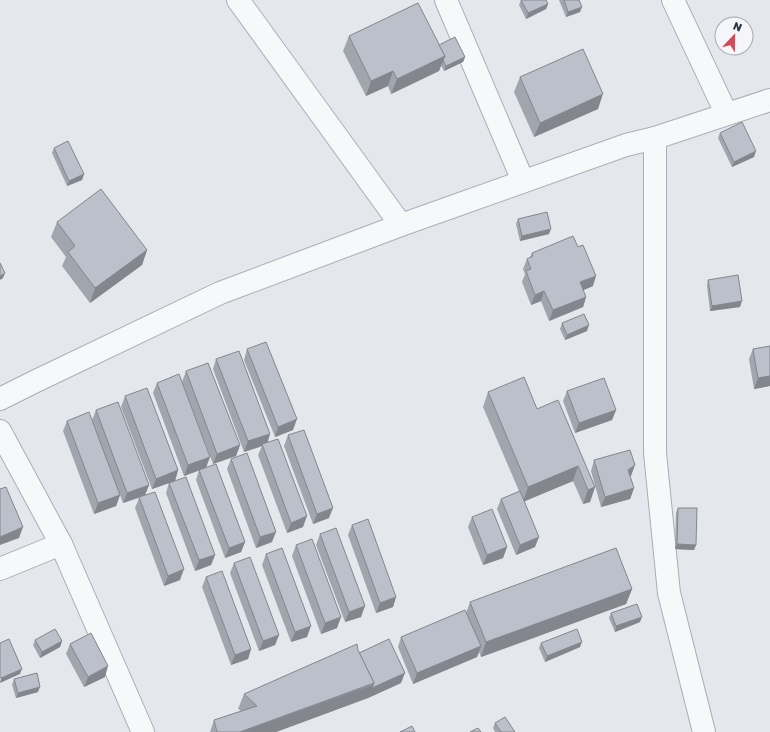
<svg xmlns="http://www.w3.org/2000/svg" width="770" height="732" viewBox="0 0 770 732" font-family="'Golos Text',sans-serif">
  <rect width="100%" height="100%" fill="#e4e7ec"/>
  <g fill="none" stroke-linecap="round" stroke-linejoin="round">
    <!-- minor casing -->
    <g stroke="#a9aeb7" stroke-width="24">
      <g id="minor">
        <path d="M238 0 401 225"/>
        <path d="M446 0 523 181"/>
        <path d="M673 0 726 113"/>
        <path d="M655 138V453L669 593 704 732"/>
        <path d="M0 399 36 381 220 293 401 225 626 145 655 138 770 100"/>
        <path d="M0 431 61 544 143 732"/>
        <path d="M0 569 61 544"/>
      </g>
    </g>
    <!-- minor -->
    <use href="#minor" stroke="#f7f8fa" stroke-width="22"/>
  </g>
  <!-- wall -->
  <g fill="#a1a5ae">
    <path d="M521 0 548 4 546 9 526 19 519 5Z"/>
    <path d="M559 0H579L580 12 566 17Z"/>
    <path d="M349 36 439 45 465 57 463 62 444 71 441 65 439 71 391 94 388 86 366 96 343 51Z"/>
    <path d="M520 77 598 109 534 137 514 92Z"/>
    <path d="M720 133 754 157 732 167 718 138Z"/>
    <path d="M54 148 84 174 82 180 67 186 52 153Z"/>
    <path d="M518 219 549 234 520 241 516 224Z"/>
    <path d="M57 222 147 250 142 265 90 303 62 266 66 257 51 237Z"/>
    <path d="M532 253 593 286 583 290 586 297 583 307 549 321 541 301 531 305 522 282 525 274 523 269 527 259 530 257Z"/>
    <path d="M708 280 740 307 710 311 707 286Z"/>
    <path d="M562 323 587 331 565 340 560 329Z"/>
    <path d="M770 346V386L754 389 749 359 753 349Z"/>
    <path d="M247 349 293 430 275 437 244 360Z"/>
    <path d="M216 359 270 434 267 443 303 527 287 533 258 455 262 446 244 452 213 369Z"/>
    <path d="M186 371 240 445 236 456 213 464 182 382Z"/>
    <path d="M157 383 206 467 245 542 241 552 225 558 196 480 199 470 184 476 153 393Z"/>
    <path d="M567 391 616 410 612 420 575 433 563 401Z"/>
    <path d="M488 392 537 409 595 487 590 502 583 504 573 481 524 501 535 547 516 555 497 509 501 499 519 491 483 407Z"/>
    <path d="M125 396 178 470 175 481 152 489 121 407Z"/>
    <path d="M96 410 149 485 145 495 180 580 164 586 135 508 139 498 123 503 120 495 116 506 94 514 63 431 67 421 92 420Z"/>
    <path d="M288 435 329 518 313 524 284 446Z"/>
    <path d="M231 459 272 542 256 548 227 469Z"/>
    <path d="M594 460 631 476H630L634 488 630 499 601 507 591 471Z"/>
    <path d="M169 483 215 555 211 565 195 571 166 493Z"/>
    <path d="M678 508 696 545 694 550 675 549 676 513Z"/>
    <path d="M472 517 507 547 503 558 483 565 468 527Z"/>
    <path d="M352 525 396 597 393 607 376 613 348 535Z"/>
    <path d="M320 534 361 617 345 622 316 545Z"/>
    <path d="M296 545 337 628 321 634 292 556Z"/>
    <path d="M266 554 307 637 291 642 262 565Z"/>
    <path d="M234 563 279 635 275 645 259 651 230 573Z"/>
    <path d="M206 577 251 649 248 659 231 665 202 587Z"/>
    <path d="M632 589 626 604 481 657 479 652 477 657 413 684 398 647 401 637 466 613 470 602Z"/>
    <path d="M611 613 640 622 615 632 609 618Z"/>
    <path d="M35 640 62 641 60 647 40 658 33 645Z"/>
    <path d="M541 643 580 647 545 662 539 648Z"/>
    <path d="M70 644 105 677 84 687 66 654Z"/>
    <path d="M358 650 359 653 401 683 368 698 276 732H210L214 720 241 711 238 709 244 694Z"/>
    <path d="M14 679 38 692 16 698 12 685Z"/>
    <path d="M495 723 515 732H495L493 728Z"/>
  </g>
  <!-- shaded-wall -->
  <g fill="#83868d">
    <path d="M548 4 546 9 526 19 528 13Z"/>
    <path d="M582 7 580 12 566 17 568 12Z"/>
    <path d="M445 56 439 71 391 94 397 79Z"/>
    <path d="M465 57 463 62 444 71 446 66Z"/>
    <path d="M393 71 388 86 366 96 371 81Z"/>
    <path d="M603 94 598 109 534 137 540 123Z"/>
    <path d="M756 151 754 157 732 167 734 162Z"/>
    <path d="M84 174 82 180 67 186 69 181Z"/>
    <path d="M551 229 549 234 520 241 522 236Z"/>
    <path d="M147 250 142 265 90 303 95 288Z"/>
    <path d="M5 273 3 278 0 280V276Z"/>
    <path d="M596 276 593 286 577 293 580 282Z"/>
    <path d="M544 291 541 301 531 305 535 295Z"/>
    <path d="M586 297 583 307 549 321 553 310Z"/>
    <path d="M742 301 740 307 710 311 712 306Z"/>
    <path d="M589 325 587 331 565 340 567 335Z"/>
    <path d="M770 376V386L754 389 758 378Z"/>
    <path d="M616 410 612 420 575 433 579 423Z"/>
    <path d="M297 419 293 430 275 437 278 427Z"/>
    <path d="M270 434 267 444H262V446L244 452 248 441Z"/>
    <path d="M240 445 236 456 213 464 217 454Z"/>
    <path d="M210 457 206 468 184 476 188 465Z"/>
    <path d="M635 465 631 476 625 480 628 470Z"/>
    <path d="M578 466 573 481 523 502 528 487Z"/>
    <path d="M178 470 175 481 152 489 156 479Z"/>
    <path d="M149 485 145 495 123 503 127 493Z"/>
    <path d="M595 487 590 502 583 504 588 490Z"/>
    <path d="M634 488 630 499 601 507 605 497Z"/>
    <path d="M120 495 116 506 94 514 98 503Z"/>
    <path d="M333 508 329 518 313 524 317 514Z"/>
    <path d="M307 516 303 527 287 533 291 523Z"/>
    <path d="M23 527 19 538 0 545V537Z"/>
    <path d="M276 532 272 542 256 548 260 537Z"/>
    <path d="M539 537 535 547 516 555 520 545Z"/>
    <path d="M245 542 241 552 225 558 229 548Z"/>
    <path d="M677 544 696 545 694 550 675 549Z"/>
    <path d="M507 547 503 558 483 565 487 555Z"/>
    <path d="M215 555 211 565 195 571 199 560Z"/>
    <path d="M184 569 180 580 164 586 168 576Z"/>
    <path d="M632 589 626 604 481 657 486 642Z"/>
    <path d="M396 597 393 607 376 613 380 603Z"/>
    <path d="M365 606 361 617 345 622 349 612Z"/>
    <path d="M341 617 337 628 321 634 325 623Z"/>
    <path d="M642 617 640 622 615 632 616 626Z"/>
    <path d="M311 626 307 637 291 642 295 632Z"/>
    <path d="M279 635 275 645 259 651 263 641Z"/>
    <path d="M62 641 60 647 40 658 42 652Z"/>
    <path d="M582 642 580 647 545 662 547 656Z"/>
    <path d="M481 646 477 657 413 684 417 673Z"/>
    <path d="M251 649 248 659 231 665 235 655Z"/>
    <path d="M108 666 105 677 84 687 88 677Z"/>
    <path d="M22 669 20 674 0 683 1 678Z"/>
    <path d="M405 673 401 683 368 698 276 732H240Z"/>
    <path d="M40 687 38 692 16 698 18 693Z"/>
  </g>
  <!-- building -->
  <g fill="#bbc0ca" stroke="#83868d">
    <path d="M521 0H546L548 4 528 13Z"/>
    <path d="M564 0H579L582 7 568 12Z"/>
    <path d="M418 3 445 56 397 79 393 71 371 81 349 36Z"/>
    <path d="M455 37 465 57 446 66 443 60 445 56 439 45Z"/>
    <path d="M583 49 603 94 540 123 520 77Z"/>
    <path d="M742 122 756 151 734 162 720 133Z"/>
    <path d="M68 141 84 174 69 181 54 148Z"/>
    <path d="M101 189 147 250 95 288 68 252 75 246 57 222Z"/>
    <path d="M547 212 551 229 522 236 518 219Z"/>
    <path d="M573 236 578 247 583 245 596 276 580 282 586 297 553 310 544 291 535 295 526 271 531 269 527 259 533 256 532 253Z"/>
    <path d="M0 263 5 273 0 276Z"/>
    <path d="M738 275 742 301 712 306 708 280Z"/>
    <path d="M584 314 589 325 567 335 562 323Z"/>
    <path d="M266 342 297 419 278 427 247 349Z"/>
    <path d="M770 346V376L758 378 753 349Z"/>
    <path d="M239 351 270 434 248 441 216 359Z"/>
    <path d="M208 363 240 445 217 454 186 371Z"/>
    <path d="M179 374 210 457 188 465 157 383Z"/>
    <path d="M524 377 537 409 558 400 595 487 588 490 578 466 528 487 488 392Z"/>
    <path d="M604 378 616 410 579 423 567 391Z"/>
    <path d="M147 388 178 470 156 479 125 396Z"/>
    <path d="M118 402 149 485 127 493 96 410Z"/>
    <path d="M89 412 120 495 98 503 67 421Z"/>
    <path d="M304 430 333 508 317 514 288 435Z"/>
    <path d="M278 439 307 516 291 523 262 444Z"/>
    <path d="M630 450 635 465 628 470 634 488 605 497 594 460Z"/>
    <path d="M247 453 276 532 260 537 231 459Z"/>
    <path d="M216 464 245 542 229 548 199 470Z"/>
    <path d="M186 477 215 555 199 560 169 483Z"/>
    <path d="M6 487 23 527 0 537V489Z"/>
    <path d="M520 491 539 537 520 545 501 499Z"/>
    <path d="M155 492 184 569 168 576 139 497Z"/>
    <path d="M678 508H697L696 545 677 544Z"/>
    <path d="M492 509 507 547 487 555 472 517Z"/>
    <path d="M368 519 396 597 380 603 352 525Z"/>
    <path d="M336 528 365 606 349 612 320 534Z"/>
    <path d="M312 539 341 617 325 623 296 545Z"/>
    <path d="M282 548 311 626 295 632 266 554Z"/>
    <path d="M616 548 632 589 486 642 470 602Z"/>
    <path d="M250 557 279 635 263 641 234 563Z"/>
    <path d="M222 571 251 649 235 655 206 577Z"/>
    <path d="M637 604 642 617 616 626 611 613Z"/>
    <path d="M465 610 481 646 417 673 401 637Z"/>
    <path d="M55 629 62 641 42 652 35 640Z"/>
    <path d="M577 629 582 642 547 656 541 643Z"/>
    <path d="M91 633 108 666 88 677 70 644Z"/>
    <path d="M9 639 22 669 1 678 0 677V643Z"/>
    <path d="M389 639 405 673 372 688 374 683 359 653Z"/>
    <path d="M357 644 358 650 374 683 240 732H217L214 720 257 706 244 694Z"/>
    <path d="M37 673 40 687 18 693 14 679Z"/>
    <path d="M505 717 515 732H501L495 723Z"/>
    <path d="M412 726 415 732H400Z"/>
    <path d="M478 728 481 732H470Z"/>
  </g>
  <!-- north arrow -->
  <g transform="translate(734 36) rotate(22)"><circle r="19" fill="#f4f6f9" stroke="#a4a8b1"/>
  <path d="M0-3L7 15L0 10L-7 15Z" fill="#d1495b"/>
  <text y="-6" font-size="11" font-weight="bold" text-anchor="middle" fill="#2b3445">N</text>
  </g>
</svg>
